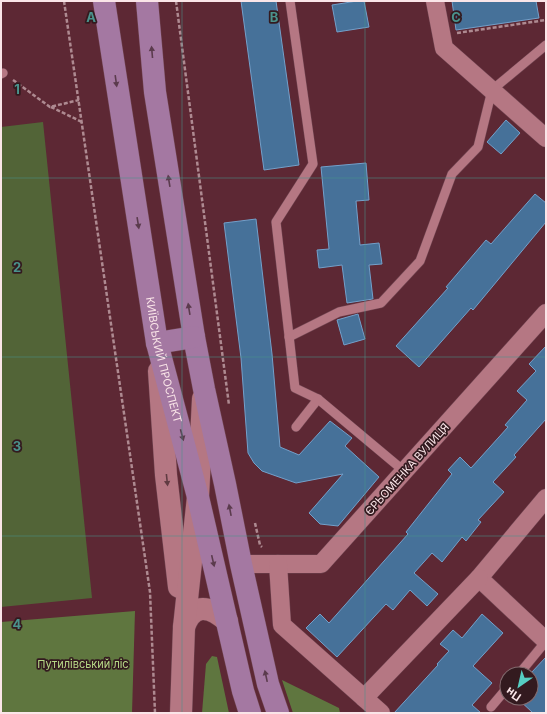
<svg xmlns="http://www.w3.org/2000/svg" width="547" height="714" viewBox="0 0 547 714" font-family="Inter,sans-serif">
  <rect width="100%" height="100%" fill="#5d2834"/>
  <!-- green -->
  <path fill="#526437" d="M43 122 92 598 1 607V127Z"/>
  <!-- forest -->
  <g fill="#5f763f">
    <path d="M135 611 132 713H1V622Z"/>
    <path d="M212 656 217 657 229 713H202L206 664Z"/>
    <path d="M282 680 339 708 340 713H293Z"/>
  </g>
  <!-- building -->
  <g fill="#467199" stroke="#73a0ca">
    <path d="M241 1H276L299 165 264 170Z"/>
    <path d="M357 1H364L369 27 337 32 332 5Z"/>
    <path d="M452 1H536L539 18 456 30Z"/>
    <path d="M506 120 520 133 501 154 487 142Z"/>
    <path d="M366 163 369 200 356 201 360 245 379 243 382 264 369 265 373 299 347 303 342 265 319 268 317 250 329 249 321 167Z"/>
    <path d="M535 194 546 203V222L473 310 471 308 419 367 396 346 448 288 446 287 486 240 491 244Z"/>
    <path d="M256 219 272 354 280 447 299 455 330 421 352 438 345 446 379 477 338 526 320 524 309 513 343 474 296 483 262 471 254 463 248 453 241 358 224 223Z"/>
    <path d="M358 314 365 339 344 345 337 320Z"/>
    <path d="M546 346V419L514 455 516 457 493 482 504 492 478 520 481 522 466 541 462 537 442 562 432 553 414 573 438 594 427 606 410 590 393 610 386 604 337 657 306 628 320 614 329 623 408 534 406 532 452 474 448 470 460 457 471 468 508 427 505 425 527 400 517 391 536 371 529 364Z"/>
    <path d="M482 614 503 633 473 666 492 683 472 705 481 713H394L438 665 437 664 449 651 440 644 453 630 462 638Z"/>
    <path d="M546 657V713H533L517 698H531V673Z"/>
  </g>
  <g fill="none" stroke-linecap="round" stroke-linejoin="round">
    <!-- lane casing -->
    <g stroke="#704551" stroke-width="10">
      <g id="lane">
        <path d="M290 1 313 164 276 222 295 388 318 399 404 471"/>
        <path d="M1 74 3 73"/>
        <path d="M289 337 339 312 381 303 420 261 452 174 478 147 492 90 546 45"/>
        <path d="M296 427 318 399"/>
        <path d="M519 674 546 641"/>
        <path d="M491 707 507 688"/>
      </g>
    </g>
    <!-- street casing -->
    <g stroke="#704551" stroke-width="19">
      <g id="street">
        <path d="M435 1 444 48 546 138"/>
        <path d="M546 498 479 578 546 641"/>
        <path d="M241 564H321L546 313"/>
        <path d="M278 564 282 625 381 713"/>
        <path d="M364 698 479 578"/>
      </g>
    </g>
    <!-- secondary casing -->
    <g stroke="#704551" stroke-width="23">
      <g id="secondary">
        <path d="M159 371 166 475 179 587"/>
        <path d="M184 627C193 602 210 606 227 621"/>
        <path d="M181 713 184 627 198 497 203 399"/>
      </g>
    </g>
    <!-- primary casing -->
    <g stroke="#704551" stroke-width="23">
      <g id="primary">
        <path id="s1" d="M104 1 157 343 198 497 243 691 250 713"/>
        <path d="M147 1 155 92 194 337 204 389 225 484 241 564 268 684 278 713"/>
        <path d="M157 343 194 337"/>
      </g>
    </g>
    <!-- path -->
    <g stroke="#ae8a91" stroke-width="2.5" stroke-dasharray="4 2" stroke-linecap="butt">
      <path d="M64 1 150 592 155 713"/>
      <path d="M176 1 229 405"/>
      <path d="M457 33 546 20"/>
      <path d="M13 80 50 107 79 100"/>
      <path d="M51 107 82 122"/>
      <path d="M255 523 260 545 262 547"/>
    </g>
    <!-- lane -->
    <use href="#lane" stroke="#b57783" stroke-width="9"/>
    <!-- street -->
    <use href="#street" stroke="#b57783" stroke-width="18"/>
    <!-- secondary -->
    <use href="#secondary" stroke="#b57783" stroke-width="22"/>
    <!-- primary -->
    <use href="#primary" stroke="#a478a2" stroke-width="22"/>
  </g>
  <!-- one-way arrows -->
  <defs><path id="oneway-solid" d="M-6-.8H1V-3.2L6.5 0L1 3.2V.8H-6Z"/></defs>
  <g fill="#5b3b4d">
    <use href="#oneway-solid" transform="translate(152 52) rotate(-95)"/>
    <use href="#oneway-solid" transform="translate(116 81) rotate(82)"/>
    <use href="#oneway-solid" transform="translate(169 181) rotate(-99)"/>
    <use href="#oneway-solid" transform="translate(138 223) rotate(81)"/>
    <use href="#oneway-solid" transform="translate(189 309) rotate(-99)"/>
    <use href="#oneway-solid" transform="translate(182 435) rotate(75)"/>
    <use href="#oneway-solid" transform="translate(230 510) rotate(-101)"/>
    <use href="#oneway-solid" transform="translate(213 561) rotate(77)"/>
    <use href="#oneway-solid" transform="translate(266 676) rotate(-102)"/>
  </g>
  <use fill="#603b42" href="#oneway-solid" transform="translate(167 480) rotate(84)"/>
  <!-- grid -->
  <path fill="none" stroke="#4a928c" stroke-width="1" stroke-opacity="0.55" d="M182 1V713M365 1V713M1 178H546M1 357H546M1 536H546"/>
  <g text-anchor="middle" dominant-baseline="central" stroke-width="3.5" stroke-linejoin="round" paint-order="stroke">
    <!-- street labels -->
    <g font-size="11" fill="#fae5e8" stroke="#331a1f">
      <text stroke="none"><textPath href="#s1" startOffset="364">КИЇВСЬКИЙ ПРОСПЕКТ</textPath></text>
      <text transform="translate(407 469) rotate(-48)">ЄРЬОМЕНКА ВУЛИЦЯ</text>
    </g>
    <!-- park labels -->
    <g font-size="11" fill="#b7d987" stroke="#331a1f">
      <text x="83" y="664">Путилівський ліс</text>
    </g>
  </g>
  <g font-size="13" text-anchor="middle" font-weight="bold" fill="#4a928c" stroke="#331a1f" stroke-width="3.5" stroke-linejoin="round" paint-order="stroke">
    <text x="91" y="22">A</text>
    <text x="274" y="22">B</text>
    <text x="456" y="22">C</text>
    <text x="17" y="94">1</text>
    <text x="17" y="272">2</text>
    <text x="17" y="451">3</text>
    <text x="17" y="629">4</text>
  </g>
  <!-- border -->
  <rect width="547" height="714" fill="none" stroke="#fae5e8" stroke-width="4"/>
  <!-- north arrow -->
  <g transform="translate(519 686) rotate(214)"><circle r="19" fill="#331a1f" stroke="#836b6f"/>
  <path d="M0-3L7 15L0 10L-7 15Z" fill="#56cec3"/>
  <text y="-6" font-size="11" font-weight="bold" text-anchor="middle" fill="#fae5e8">Пн</text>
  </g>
</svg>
